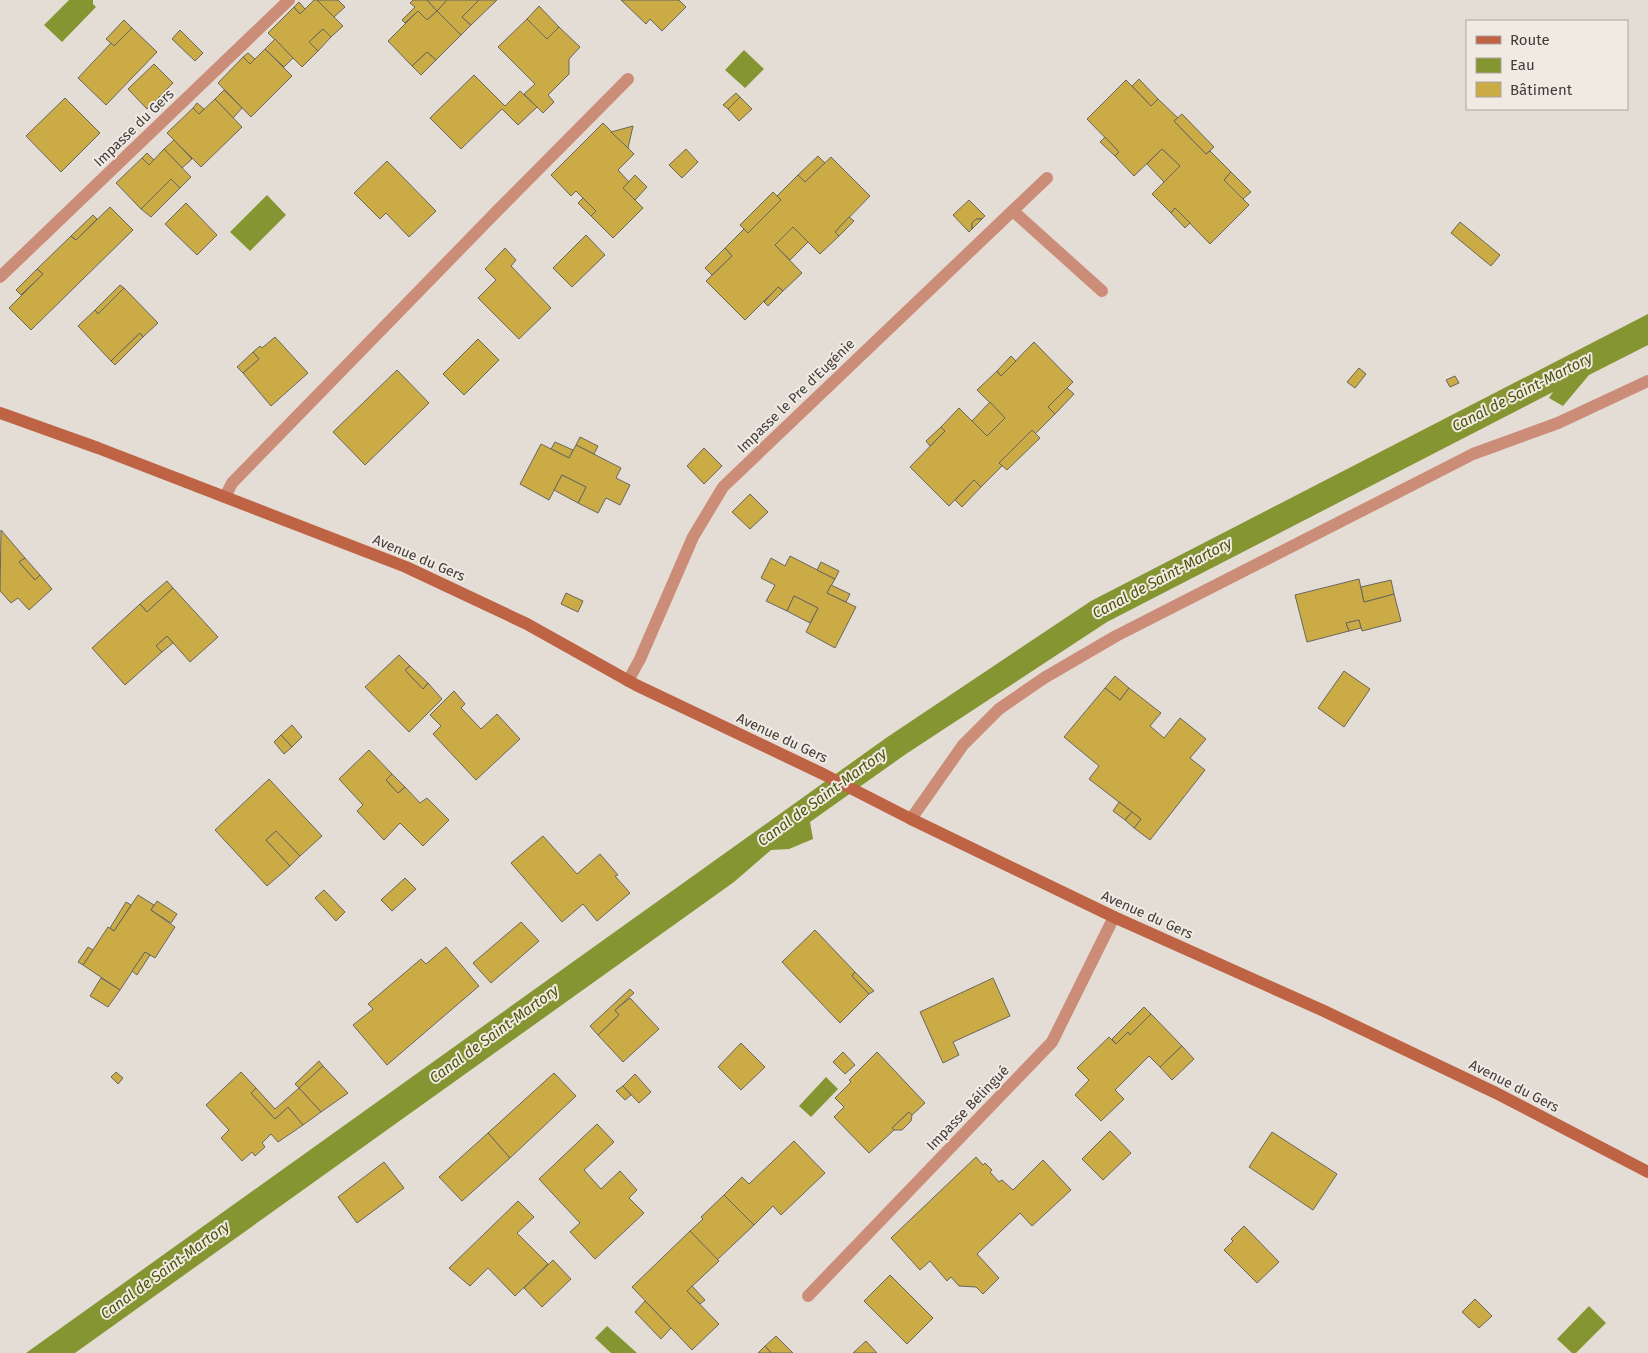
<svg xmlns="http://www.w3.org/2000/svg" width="1648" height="1353" viewBox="0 0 1648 1353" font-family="'Fira Sans',sans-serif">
  <rect width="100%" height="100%" fill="#e4ddd6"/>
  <!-- water -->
  <g fill="#859531">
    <path d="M69 0H93V4L96 7 62 42 44 25Z"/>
    <path d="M744 50 764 69 745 88 725 70Z"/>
    <path d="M267 195 286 215 250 251 230 232Z"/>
    <path d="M1648 314V345L1589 375 1563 406 1549 398 1553 392 1107 622 906 754 810 822 813 839 789 849 771 850 734 882 75 1353H26L886 738 1091 601Z"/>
    <path d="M826 1077 838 1089 811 1117 799 1106Z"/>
    <path d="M1589 1306 1606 1323 1576 1353H1572L1557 1339Z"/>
    <path d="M607 1326 637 1353H611L595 1338Z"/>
  </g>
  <!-- building -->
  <g fill="#cbab45" stroke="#69665f">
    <path d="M314 0H317L343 26 331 37 323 29 309 42 318 51 302 67 268 33 294 7 300 14Z"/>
    <path d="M317 0H338L345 7 334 17Z"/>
    <path d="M413 0H427L437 11 427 20 418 11 405 23 402 20 415 7 410 3Z"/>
    <path d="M427 0H447V1L437 11Z"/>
    <path d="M447 0H479L462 17 471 25 461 35 437 11Z"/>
    <path d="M479 0H497L471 25 462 17Z"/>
    <path d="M621 0H679L686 7 662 31 650 19 646 24Z"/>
    <path d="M299 2 305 9 300 14 294 7Z"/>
    <path d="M539 6 559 27 547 39 527 19Z"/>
    <path d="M418 11 427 20 437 11 461 35 436 60 427 52 412 66 388 41Z"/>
    <path d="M527 19 547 39 559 27 580 47 569 59V74L548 95 554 102 543 113 524 94 535 84 498 47Z"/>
    <path d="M124 20 132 28 114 46 106 39Z"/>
    <path d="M132 28 157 52 106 105 78 78 111 43 114 46Z"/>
    <path d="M323 29 331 37 318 51 309 42Z"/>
    <path d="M180 30 203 53 195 61 172 39Z"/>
    <path d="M275 39 293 58 284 67 265 49Z"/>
    <path d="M265 49 292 76 251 117 218 83 243 57 250 64Z"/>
    <path d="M427 52 436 60 421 75 412 66Z"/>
    <path d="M248 53 255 59 250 64 243 57Z"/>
    <path d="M154 64 173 83 147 109 128 89Z"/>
    <path d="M474 75 505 106 520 91 537 107 518 125 502 109 461 149 430 118Z"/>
    <path d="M1139 79 1158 99 1151 106 1132 86Z"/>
    <path d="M1126 80 1151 106 1158 99 1178 118 1174 121 1206 154 1210 151 1231 172 1224 180 1249 205 1210 244 1175 208 1171 213 1152 194 1180 166 1162 149 1134 176 1115 156 1119 152 1087 119Z"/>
    <path d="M224 90 242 108 233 118 215 99Z"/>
    <path d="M736 93 740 97 728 109 723 105Z"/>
    <path d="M740 97 752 109 739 121 728 109Z"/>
    <path d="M65 98 100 133 61 172 26 136Z"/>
    <path d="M215 99 242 127 201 167 167 133 193 108 199 114Z"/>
    <path d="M197 103 204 109 199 114 193 108Z"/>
    <path d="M1182 114 1214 147 1206 154 1174 121Z"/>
    <path d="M603 123 634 154 618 170 629 182 623 188 643 208 613 238 591 216 596 211 576 191 571 196 551 175Z"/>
    <path d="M633 126 628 148 611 132Z"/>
    <path d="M1105 137 1119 152 1115 156 1100 142Z"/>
    <path d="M174 140 192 159 182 168 164 149Z"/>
    <path d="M164 149 191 177 180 188 171 179 141 209 116 183 142 158 149 165Z"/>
    <path d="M686 149 698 162 682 178 669 165Z"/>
    <path d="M1162 149 1180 166 1164 182 1147 164Z"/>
    <path d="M147 153 154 160 149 165 142 158Z"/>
    <path d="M818 156 825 163 805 182 798 175Z"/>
    <path d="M831 157 870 196 835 232 839 236 820 254 793 227 775 245 802 273 783 291 778 287 745 320 706 281 732 256 725 248 744 229 748 233 781 200 777 196 798 175 805 182Z"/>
    <path d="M387 161 436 211 409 237 386 213 380 219 354 193Z"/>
    <path d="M1231 172 1251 192 1243 199 1224 180Z"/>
    <path d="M635 175 647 187 635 200 623 188Z"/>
    <path d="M171 179 180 188 151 217 141 209Z"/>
    <path d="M773 192 781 200 748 233 740 225Z"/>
    <path d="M583 198 596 211 591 216 578 203Z"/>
    <path d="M969 200 985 216 982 219H976L972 223V229L969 232 953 215Z"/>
    <path d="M186 203 217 235 197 255 165 224Z"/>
    <path d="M110 207 133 230 31 330 9 308 43 274 37 269 71 236 76 240Z"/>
    <path d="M1175 208 1190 223 1185 228 1171 213Z"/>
    <path d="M93 215 97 219 76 240 71 236Z"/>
    <path d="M849 217 854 221 839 236 835 232Z"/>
    <path d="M976 219H982L972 229V223Z"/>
    <path d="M1460 222 1500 255 1491 266 1451 233Z"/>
    <path d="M793 227 808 242 790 260 775 245Z"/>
    <path d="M586 235 605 255 572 287 553 268Z"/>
    <path d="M505 248 516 260 511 266 551 308 519 339 478 298 496 280 485 269Z"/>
    <path d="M725 248 732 256 712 275 705 268Z"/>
    <path d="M37 269 43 274 21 295 16 290Z"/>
    <path d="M120 285 124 288 98 314 95 310Z"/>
    <path d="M778 287 783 291 768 306 764 302Z"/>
    <path d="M124 288 158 323 143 337 140 333 111 361 78 326 95 310 98 314Z"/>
    <path d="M140 333 143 337 115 365 111 361Z"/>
    <path d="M275 337 308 373 271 406 243 373 259 359 253 352 260 346 262 348Z"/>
    <path d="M478 339 499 360 464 395 443 374Z"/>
    <path d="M1034 342 1073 382 1048 407 1055 414 1035 434 1032 430 999 463 1002 466 981 487 974 480 949 506 910 467 945 431 941 427 959 408 987 436 1005 418 977 390 997 371 1001 376Z"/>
    <path d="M253 352 259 359 243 373 237 367Z"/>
    <path d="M1011 356 1016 361 1001 376 997 371Z"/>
    <path d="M1359 368 1366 374 1355 388 1347 382Z"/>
    <path d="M397 370 429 403 365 465 333 432Z"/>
    <path d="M1455 376 1459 383 1450 387 1446 380Z"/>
    <path d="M1067 388 1074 394 1055 414 1048 407Z"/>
    <path d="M990 402 1005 418 987 436 972 421Z"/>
    <path d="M941 427 945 431 930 446 926 441Z"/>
    <path d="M1032 430 1040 438 1007 470 999 463Z"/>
    <path d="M580 437 598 446 594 454 576 445Z"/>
    <path d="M555 442 573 450 569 458 551 449Z"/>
    <path d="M541 444 569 458 576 445 621 468 616 478 630 485 620 505 606 498 598 513 578 503 586 487 562 475 549 500 520 484Z"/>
    <path d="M704 448 722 466 704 484 687 466Z"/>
    <path d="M562 475 586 487 578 503 554 490Z"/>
    <path d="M974 480 981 487 962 507 955 500Z"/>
    <path d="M750 494 768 512 750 529 732 512Z"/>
    <path d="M1 530 25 558 19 562 35 580 40 575 52 589 29 610 18 598 11 603 0 591Z"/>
    <path d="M790 556 835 579 827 593 856 607 835 648 806 632 818 608 794 596 787 611 766 601 775 585 761 578 771 558 785 566Z"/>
    <path d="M25 558 40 575 35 580 19 562Z"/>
    <path d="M821 562 839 571 835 579 817 570Z"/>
    <path d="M1359 579 1364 602 1394 594 1401 621 1362 631 1359 620 1346 623 1349 631 1307 642 1295 595Z"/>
    <path d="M1391 580 1394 594 1364 602 1361 587Z"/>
    <path d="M167 581 173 588 147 612 140 604Z"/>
    <path d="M831 585 850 594 846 602 827 593Z"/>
    <path d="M173 588 218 637 190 662 167 636 156 646 162 652 125 685 92 648 140 604 147 612Z"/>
    <path d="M566 593 583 601 578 612 561 604Z"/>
    <path d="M794 596 818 608 810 623 787 611Z"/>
    <path d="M1359 620 1361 628 1349 631 1346 623Z"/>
    <path d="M167 636 173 643 162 652 156 646Z"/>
    <path d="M399 655 410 666 405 670 423 689 428 683 442 699 409 732 365 687Z"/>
    <path d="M410 666 428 683 423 689 405 670Z"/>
    <path d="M1344 671 1370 689 1344 727 1318 708Z"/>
    <path d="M1115 676 1129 688 1120 700 1105 688Z"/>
    <path d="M1105 688 1120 700 1129 688 1161 713 1150 726 1164 738 1180 718 1206 739 1190 758 1205 770 1150 840 1134 828 1141 819 1089 779 1099 766 1064 737Z"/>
    <path d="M454 691 465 704 461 708 481 729 497 714 520 739 476 780 433 734 441 726 430 715Z"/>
    <path d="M292 725 302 737 292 747 281 735Z"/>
    <path d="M281 735 292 747 284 754 274 742Z"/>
    <path d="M369 750 392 774 386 780 398 793 405 787 420 803 427 798 449 820 423 846 400 823 384 840 357 811 363 805 339 779Z"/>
    <path d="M392 774 405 787 398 793 386 780Z"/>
    <path d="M269 779 322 836 300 856 276 831 266 840 290 866 267 886 215 830Z"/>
    <path d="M1119 802 1132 812 1125 820 1113 811Z"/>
    <path d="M1132 812 1141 819 1134 828 1125 820Z"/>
    <path d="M276 831 300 856 290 866 266 840Z"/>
    <path d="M543 836 577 874 600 854 618 875 615 876 630 893 597 921 583 904 562 922 511 863Z"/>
    <path d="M405 878 416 889 392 911 381 900Z"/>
    <path d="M324 890 345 912 336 921 315 898Z"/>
    <path d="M138 895 154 905 151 910 175 927 155 958 145 952 120 990 83 965 108 927 114 931Z"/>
    <path d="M157 901 177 914 171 923 151 910Z"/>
    <path d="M126 902 131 905 114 931 110 928Z"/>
    <path d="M521 922 539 941 491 983 473 963Z"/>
    <path d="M815 930 855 972 852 976 869 994 840 1023 782 962Z"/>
    <path d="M88 947 93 950 83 965 78 962Z"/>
    <path d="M446 947 479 986 387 1065 353 1025 373 1009 368 1004 421 959 426 964Z"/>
    <path d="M145 952 150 955 137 975 132 971Z"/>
    <path d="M855 972 874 991 869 994 852 976Z"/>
    <path d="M101 978 120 990 108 1007 90 996Z"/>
    <path d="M993 978 1010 1016 953 1042 959 1055 943 1063 920 1012Z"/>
    <path d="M630 989 634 993 615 1010 619 1015 598 1035 590 1026Z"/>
    <path d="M630 998 659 1029 623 1062 598 1035 619 1015 615 1010Z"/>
    <path d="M1144 1007 1151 1014 1130 1035 1128 1032 1116 1044 1112 1039Z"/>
    <path d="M1151 1014 1182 1046 1160 1067 1149 1056 1115 1090 1124 1099 1101 1121 1075 1095 1089 1080 1077 1068 1109 1037 1116 1044 1128 1032 1130 1035Z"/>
    <path d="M741 1043 765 1067 741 1090 718 1067Z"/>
    <path d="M1182 1046 1194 1059 1172 1080 1160 1067Z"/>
    <path d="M843 1052 855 1065 845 1074 833 1062Z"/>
    <path d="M877 1052 925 1103 912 1115 909 1112 892 1128 894 1130 869 1153 834 1117 844 1107 835 1098 851 1082 849 1080Z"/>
    <path d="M319 1061 323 1066 299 1088 295 1084Z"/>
    <path d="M323 1066 348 1093 321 1112 299 1088Z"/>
    <path d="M116 1072 123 1078 118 1084 111 1077Z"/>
    <path d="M241 1072 256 1088 251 1093 275 1119 288 1107 303 1125 278 1142 271 1134 262 1143 265 1147 255 1156 252 1152 242 1161 221 1138 229 1130 206 1105Z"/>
    <path d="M554 1073 576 1096 510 1158 488 1133Z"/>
    <path d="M635 1074 651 1092 639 1103 623 1086Z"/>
    <path d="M623 1086 631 1095 625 1100 616 1091Z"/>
    <path d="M256 1088 275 1109 299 1088 321 1112 303 1125 288 1107 275 1119 251 1093Z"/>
    <path d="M909 1112 912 1115 911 1121 902 1130H894L892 1128Z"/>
    <path d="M597 1124 614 1142 584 1170 601 1189 620 1171 637 1190 629 1198 644 1213 595 1259 570 1232 580 1223 539 1179Z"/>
    <path d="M1110 1131 1131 1153 1103 1180 1082 1159Z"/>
    <path d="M1272 1132 1337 1174 1313 1210 1249 1167Z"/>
    <path d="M488 1133 510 1158 462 1201 439 1177Z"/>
    <path d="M794 1141 825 1173 781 1215 773 1206 754 1225 724 1195 742 1177 749 1184Z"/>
    <path d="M976 1157 983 1165 985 1163 992 1170 990 1172 999 1182 1002 1180 1013 1190 1043 1160 1071 1190 1032 1226 1020 1213 977 1254 999 1278 983 1294 976 1287 959 1286 951 1277 947 1281 930 1261 920 1270 891 1238Z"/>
    <path d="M384 1162 404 1188 357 1223 338 1197Z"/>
    <path d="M724 1195 754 1225 717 1260 690 1231 703 1219 701 1217Z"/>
    <path d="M518 1201 534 1217 517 1233 548 1264 515 1296 488 1268 470 1286 449 1268Z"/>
    <path d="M1244 1226 1279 1262 1257 1283 1224 1250 1233 1241 1231 1239Z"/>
    <path d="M690 1231 719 1261 687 1291 719 1324 692 1350 632 1287Z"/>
    <path d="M553 1260 571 1279 542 1307 524 1288Z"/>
    <path d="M890 1275 933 1318 907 1344 864 1301Z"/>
    <path d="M692 1286 705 1300 700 1304 687 1291Z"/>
    <path d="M1475 1299 1492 1316 1479 1328 1462 1312Z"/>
    <path d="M645 1301 671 1328 661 1339 635 1312Z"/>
    <path d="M776 1336 793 1353H771L765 1346Z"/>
    <path d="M866 1341 877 1353H853Z"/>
    <path d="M765 1346 771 1353H758Z"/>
  </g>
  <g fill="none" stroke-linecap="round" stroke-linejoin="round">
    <!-- service -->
    <path stroke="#cc8d78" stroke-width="12" d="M911 819 963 745 999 709 1044 678 1116 636 1473 454 1558 423 1648 381"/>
    <!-- minor -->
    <g stroke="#cc8d78" stroke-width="12">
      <path d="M1013 211 1102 291"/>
      <path d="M0 277 289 0"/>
      <path d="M225 497 232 483 498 210 628 79"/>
      <path d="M628 681 640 659 693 537 723 487 1047 178"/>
      <path d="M808 1296 1052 1042 1114 917"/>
    </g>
    <!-- secondary -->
    <path stroke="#be6344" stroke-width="12" d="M0 413 98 448 406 567 527 624 636 685 823 774 911 819 1114 917 1324 1011 1496 1093 1648 1172"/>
  </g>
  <g text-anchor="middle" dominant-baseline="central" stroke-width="4" stroke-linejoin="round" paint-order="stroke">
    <!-- street labels -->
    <g font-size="14" fill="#3f3c39" stroke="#f1eae3">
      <text transform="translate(134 128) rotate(-44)">Impasse du Gers</text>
      <text transform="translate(796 396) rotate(-44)">Impasse le Pre d'Eugénie</text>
      <text transform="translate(419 558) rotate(23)">Avenue du Gers</text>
      <text transform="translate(782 738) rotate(25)">Avenue du Gers</text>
      <text transform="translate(1147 915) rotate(24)">Avenue du Gers</text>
      <text transform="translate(1514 1086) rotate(27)">Avenue du Gers</text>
      <text transform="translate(968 1108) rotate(-46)">Impasse Bélingué</text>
    </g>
    <!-- water labels -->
    <g font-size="15" font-style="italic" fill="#495409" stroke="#f1eae3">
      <text transform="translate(1522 392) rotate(-27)">Canal de Saint-Martory</text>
      <text transform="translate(1162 578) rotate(-28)">Canal de Saint-Martory</text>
      <text transform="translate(822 797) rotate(-36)">Canal de Saint-Martory</text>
      <text transform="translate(494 1034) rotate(-36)">Canal de Saint-Martory</text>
      <text transform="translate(165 1270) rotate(-36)">Canal de Saint-Martory</text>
    </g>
  </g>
  <!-- legend -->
  <rect x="1466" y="20" width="162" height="90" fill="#f1eae3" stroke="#aaa49f"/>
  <rect x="1476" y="36" width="25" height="8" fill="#be6344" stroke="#aaa49f"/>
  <text x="1510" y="45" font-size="15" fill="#3f3c39">Route</text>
  <rect x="1476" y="58" width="25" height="15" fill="#859531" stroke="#aaa49f"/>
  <text x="1510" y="70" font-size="15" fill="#3f3c39">Eau</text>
  <rect x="1476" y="82" width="25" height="15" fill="#cbab45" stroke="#aaa49f"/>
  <text x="1510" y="95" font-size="15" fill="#3f3c39">Bâtiment</text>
</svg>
